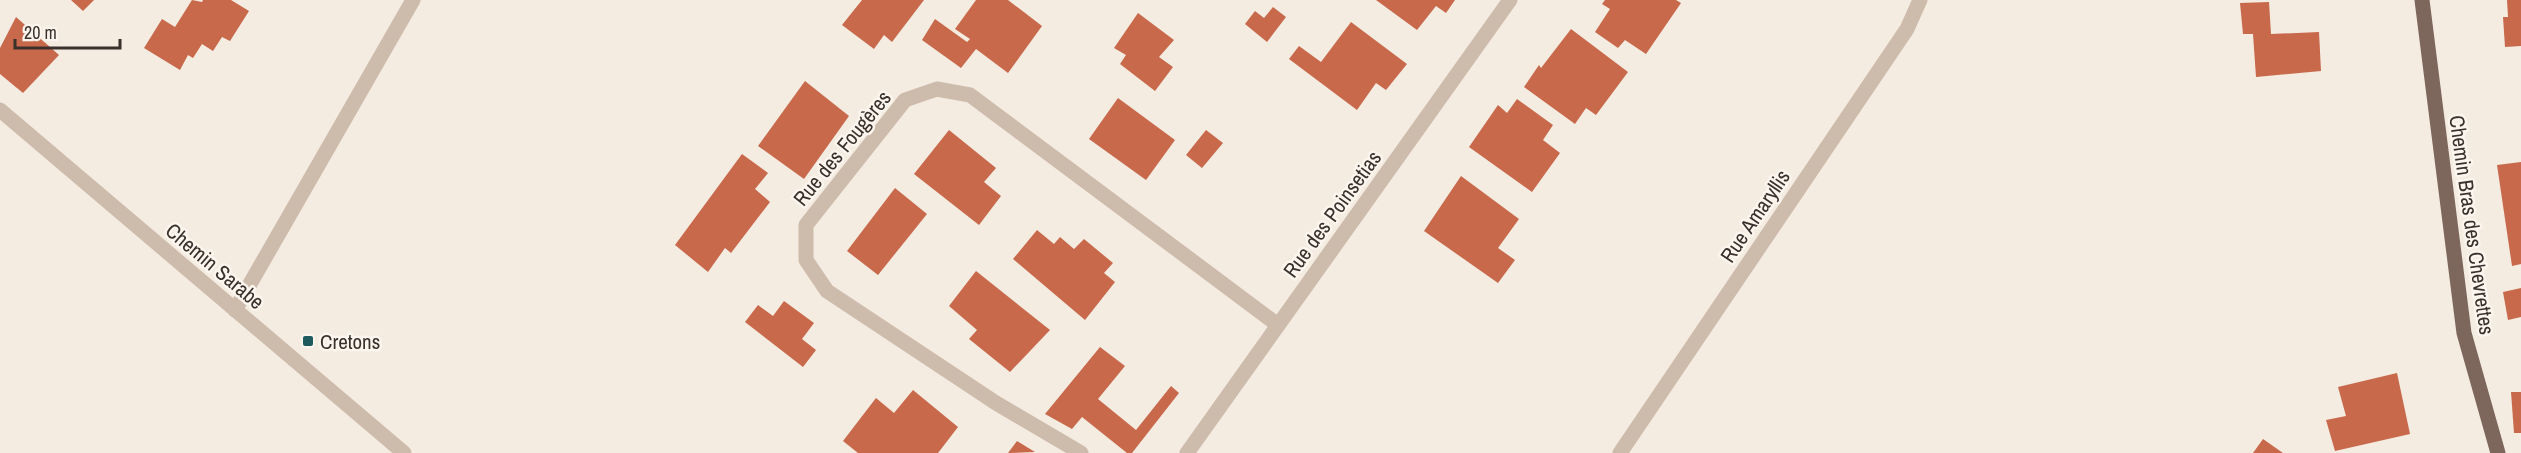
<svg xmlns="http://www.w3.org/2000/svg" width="2521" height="453" viewBox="0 0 2521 453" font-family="'Archivo Narrow',sans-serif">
  <rect width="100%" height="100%" fill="#f4ebe1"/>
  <!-- building -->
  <g fill="#c8694b">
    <path d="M71 0H94L83 11Z"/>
    <path d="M192 0 202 2 203 0H231L249 11 230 41 222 37 213 51 202 44 193 58 188 55 180 70 144 48 162 19 175 27Z"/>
    <path d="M862 0H924L892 42 884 35 874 49 842 25Z"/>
    <path d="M976 0H1008L1042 26 1008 73 976 49 961 68 922 40 935 19 967 42 970 39 955 29Z"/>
    <path d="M1376 0H1455L1446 13 1436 6 1417 30Z"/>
    <path d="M1605 0H1676L1681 3 1646 54 1625 40 1618 48 1595 32 1610 9 1602 4Z"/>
    <path d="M2507 0H2521V46L2505 47 2503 17H2508Z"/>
    <path d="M2269 2 2271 34 2319 32 2321 71 2256 77 2253 34H2243L2240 3Z"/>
    <path d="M1273 7 1286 17 1267 42 1245 24 1255 11 1264 18Z"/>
    <path d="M1138 13 1174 40 1159 57 1173 67 1155 91 1120 64 1126 55 1114 48Z"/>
    <path d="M16 17 59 55 23 93 0 74V48Z"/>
    <path d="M1351 22 1407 64 1386 90 1376 83 1357 110 1289 59 1299 46 1321 62Z"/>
    <path d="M1571 29 1628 72 1596 115 1586 108 1575 124 1524 87 1539 65 1541 68Z"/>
    <path d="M805 81 849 116 804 179 758 146Z"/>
    <path d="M1118 98 1175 140 1146 180 1089 139Z"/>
    <path d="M1517 99 1553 125 1543 140 1560 153 1532 192 1469 147 1498 105 1507 113Z"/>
    <path d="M949 130 996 168 984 182 1001 196 979 225 914 174Z"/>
    <path d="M1206 130 1223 143 1202 168 1186 155Z"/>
    <path d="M742 154 768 173 755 189 770 202 731 253 725 248 708 272 675 245Z"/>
    <path d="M2521 162V264L2512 266 2497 165Z"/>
    <path d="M1461 176 1519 219 1498 248 1515 260 1498 283 1424 231Z"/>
    <path d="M895 188 927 214 878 275 847 251Z"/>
    <path d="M1037 230 1054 244 1060 237 1074 249 1084 239 1113 263 1104 273 1115 282 1085 320 1013 259Z"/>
    <path d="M976 271 1050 330 1010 372 969 339 977 330 949 306Z"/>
    <path d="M2521 288V317L2508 320 2503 292Z"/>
    <path d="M784 301 814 323 802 339 816 350 803 367 745 322 758 305 773 316Z"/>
    <path d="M1100 347 1125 366 1098 399 1136 430 1171 386 1179 393 1132 453H1127L1082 417 1072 429 1045 414Z"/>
    <path d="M2397 373 2410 434 2335 451 2326 420 2346 416 2338 387Z"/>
    <path d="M913 390 958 427 938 453H858L843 441 876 398 894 413Z"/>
    <path d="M2511 392H2521V433H2514Z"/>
    <path d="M2263 439 2283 453H2253Z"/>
    <path d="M1017 441 1035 452 1008 453Z"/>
  </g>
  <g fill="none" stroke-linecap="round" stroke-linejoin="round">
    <!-- minor -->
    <g stroke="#cdbbac" stroke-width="15">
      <path d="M0 110 404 453"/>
      <path d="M235 310 413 0"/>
      <path d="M1081 453 996 403 827 291 806 260V225L905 100 937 89 970 95 1278 325"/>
      <path d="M1187 453 1510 0"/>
      <path d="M1620 453 1907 29 1920 0"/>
    </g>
    <!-- major -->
    <path stroke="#7d675c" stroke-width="15" d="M2422 0 2464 333 2498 453"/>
  </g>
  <!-- markers -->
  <rect fill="#1f5a5e" stroke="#fbf5ee" stroke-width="2" x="302" y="335" width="12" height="12" rx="3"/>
  <g text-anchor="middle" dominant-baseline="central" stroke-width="5" stroke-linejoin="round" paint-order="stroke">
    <!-- street labels -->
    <g font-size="21" fill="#3b302b" stroke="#fbf5ee">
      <text transform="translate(842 148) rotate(-51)">Rue des Fougères</text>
      <text transform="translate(1332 214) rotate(-54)">Rue des Poinsetias</text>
      <text transform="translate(1755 216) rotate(-56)">Rue Amaryllis</text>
      <text transform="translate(2472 225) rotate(82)">Chemin Bras des Chevrettes</text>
      <text transform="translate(215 266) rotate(40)">Chemin Sarabe</text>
    </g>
    <!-- poi labels -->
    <g font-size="21" fill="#3b302b" stroke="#fbf5ee" text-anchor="start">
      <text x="320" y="341">Cretons</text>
    </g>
  </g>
  <!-- scale -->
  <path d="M15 39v9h105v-9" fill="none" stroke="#3b302b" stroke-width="3"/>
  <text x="24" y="39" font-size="18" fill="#3b302b" stroke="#fbf5ee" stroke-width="4.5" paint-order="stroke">20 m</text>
</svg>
